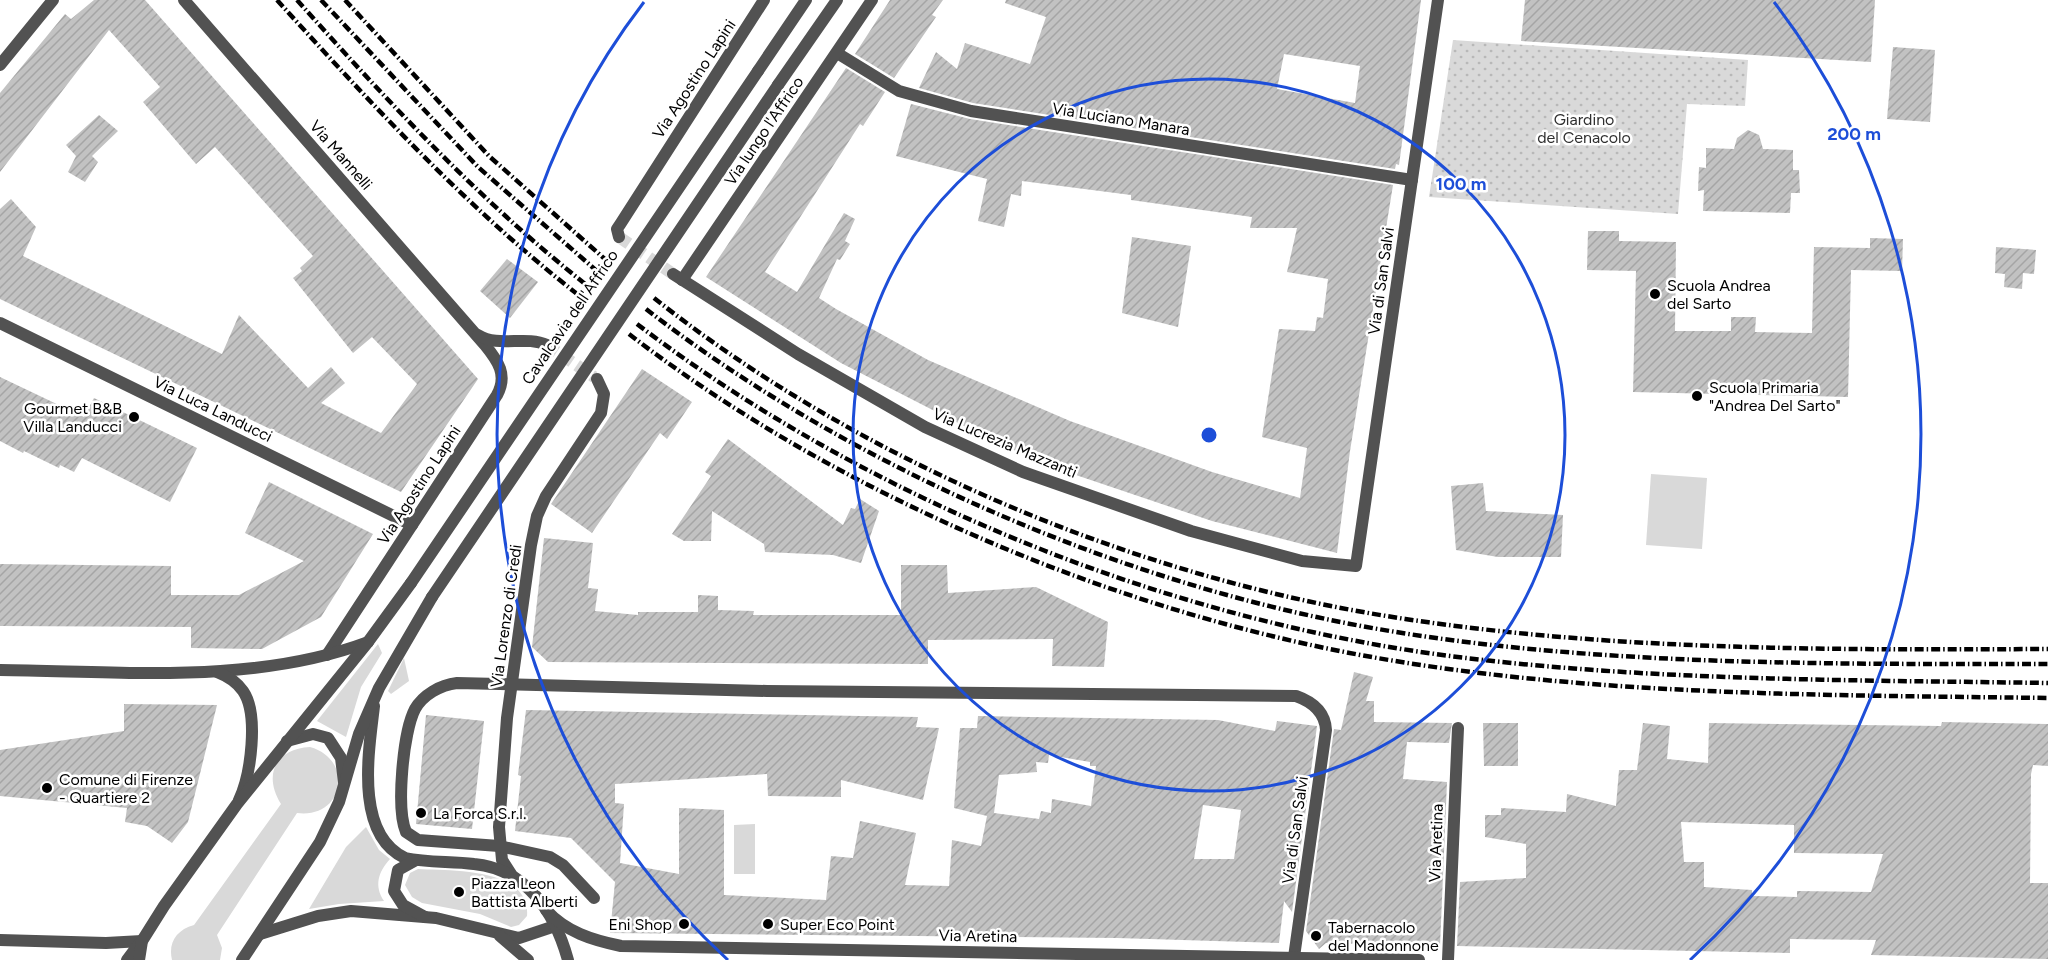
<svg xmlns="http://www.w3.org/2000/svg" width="2048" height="960" viewBox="0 0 2048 960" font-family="Figtree,sans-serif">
  <defs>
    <pattern id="park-dots" width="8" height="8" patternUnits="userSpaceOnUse" patternTransform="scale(1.5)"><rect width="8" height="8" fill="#d9d9d9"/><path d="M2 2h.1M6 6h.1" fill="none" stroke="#b8b8b8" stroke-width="1.8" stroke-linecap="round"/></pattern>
    <pattern id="building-hatch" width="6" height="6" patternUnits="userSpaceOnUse" patternTransform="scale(1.5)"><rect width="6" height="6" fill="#c2c2c2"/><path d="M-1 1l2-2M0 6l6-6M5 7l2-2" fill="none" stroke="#a5a5a5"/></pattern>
  </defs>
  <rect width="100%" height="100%" fill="#fff"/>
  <!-- grass -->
  <g fill="#d9d9d9">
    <path d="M1651 474 1707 478 1702 549 1646 545Z"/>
    <path d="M378 644 382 653 361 687 346 737 317 721Z"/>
    <path d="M404 658 409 681 391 694 388 691Z"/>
    <path d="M310 747C355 760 344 819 297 813L217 935 222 948 220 960H172C168 943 176 930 194 925L281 804C263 775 275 749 310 747Z"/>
    <path d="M755 824V874H734V825Z"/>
    <path d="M366 827 379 850 390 859C378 872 374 886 384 901L339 904 309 909 346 847Z"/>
    <path d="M418 869C450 871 531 867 527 916L519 925 511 927 480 914 422 903 412 897 405 885 410 873Z"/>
  </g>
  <!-- park -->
  <path fill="url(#park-dots)" d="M1453 40 1748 60 1745 106 1687 104 1678 214 1429 197Z"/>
  <!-- building -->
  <g fill="url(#building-hatch)" fill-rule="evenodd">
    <path d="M94 0H145L478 379 401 492 0 299V209L11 199 36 227 23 256 222 354 239 315 308 388 331 367 345 383 321 403 381 433 417 384 372 337 353 353 293 278 302 271 300 268 313 256 215 147 196 164 143 102 160 87 109 30 0 172V93L65 14 71 19Z"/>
    <path d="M890 0H943L932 15 936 17 894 78 855 54Z"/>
    <path d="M1006 0H1421L1399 165 1396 164 1395 169 973 103 919 88 936 52 957 69 965 43 1030 64 1046 17 1005 3ZM1284 54 1360 66 1355 103 1277 89Z"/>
    <path d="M1525 0H1875L1871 62 1521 41Z"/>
    <path d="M1893 47 1935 50 1930 122 1887 119Z"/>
    <path d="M846 68 885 92 863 126 860 124 765 272 797 292 844 213 855 219 845 241 850 244 840 260 837 259 819 298 836 309 928 360 1070 421 1212 472 1300 498 1307 448 1262 437 1279 329 1315 331 1317 317 1323 318 1328 279 1287 272 1297 228H1250L1252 217 1131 200V195L1022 181 1021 196 1011 194 1004 227 978 221 987 179 896 156 911 104 970 119 1393 185 1350 451 1337 553 1212 521 1070 473 999 444 841 363 706 277Z"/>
    <path d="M99 115 118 131 92 156 98 162 85 182 68 172 76 156 66 145Z"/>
    <path d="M1748 130 1759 135 1763 149 1793 150V170H1799L1800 193H1791L1790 213 1703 211 1704 190 1698 191 1699 167 1706 168V148L1734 149 1737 138Z"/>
    <path d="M1588 231H1619V241L1676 242 1675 331H1731V317H1756L1755 332 1812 333 1814 247 1870 248V238L1903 239 1902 271 1851 270 1848 397 1633 392 1636 271 1587 270Z"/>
    <path d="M1132 237 1191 246 1178 327 1122 313Z"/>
    <path d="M1996 247 2036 250 2034 274 2023 273 2022 289 2004 287 2005 274 1995 273Z"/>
    <path d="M507 259 538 282 510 318 480 291Z"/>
    <path d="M642 369 692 402 667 439 660 433 592 533 551 504Z"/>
    <path d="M0 377 84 417 94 398 197 448 170 502 82 458 74 472 60 465 59 468 24 451 23 453 0 441Z"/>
    <path d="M728 439 843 525 851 508 855 509 860 499 879 511 861 563 833 555 765 552 764 544 712 511 711 541H684L672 534 711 476 705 472Z"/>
    <path d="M269 482 373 534 321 617 262 649 191 648V627L0 626V564L171 566V595H239L304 561 245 533Z"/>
    <path d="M1483 483 1486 511 1563 515 1561 557H1498L1456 550 1451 486Z"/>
    <path d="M544 538 593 543 588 588 598 589 595 611 638 615V612H698V595L718 596V610L754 611 753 615H901V565H947L948 593 1036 587 1108 622 1104 667 1052 666 1053 639 928 640V664L548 662 532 647Z"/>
    <path d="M1354 672 1373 677 1366 701H1374V722L1452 723 1449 743 1407 742 1403 779 1447 782 1440 946 1326 943 1319 949 1306 931 1334 729 1341 730Z"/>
    <path d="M124 704 217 705 188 822 172 843 147 826 125 822 127 808 0 796V750L124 731Z"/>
    <path d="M526 710 918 717 916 727 939 728 923 800 841 780V797L768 796 767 774 615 784V803L624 804 620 863 679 874V808L724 810V895L826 900 831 856 853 858 860 821 916 833 905 885 949 886 952 840 981 846 987 816 954 808 960 728H977L978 716 1218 720 1275 731 1277 721 1317 726 1292 912 1284 901 1279 943 1117 938 610 933 615 882 571 838 515 831 521 776 518 775ZM1049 755 1090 762V766H1096L1091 806 1052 799 1051 813 1041 811 1039 819 994 813 999 775 1037 772 1036 762 1048 763ZM1203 805 1241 810 1234 859H1194Z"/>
    <path d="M426 715 484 721 472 829 416 824Z"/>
    <path d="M1942 722 2048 724V766L2033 765 2031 774 2030 883H2048V959L1871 955 1876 940 1790 939V953L1457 946 1460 882 1526 878V844L1485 837V815H1501V808L1566 812 1567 794 1616 806 1619 770H1637L1643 723 1670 726 1667 759 1708 763 1709 723 1941 726ZM1681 822 1794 825V853L1883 854 1871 892 1797 891V897L1752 896V890L1704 887V862H1684Z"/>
    <path d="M1483 723H1518V766H1484Z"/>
  </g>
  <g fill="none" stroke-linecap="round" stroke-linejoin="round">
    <!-- minor-tunnel -->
    <g stroke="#d9d9d9" stroke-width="12" stroke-dasharray="12 6" stroke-linecap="butt">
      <path d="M619 237 673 274"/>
      <path d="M547 345 594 377"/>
    </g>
    <!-- minor -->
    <g stroke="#525252" stroke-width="12">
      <path d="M184 0 485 345C498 361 508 375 497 395L327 655"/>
      <path d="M837 53 899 91 971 111 1412 180"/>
      <path d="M0 65 53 0"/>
      <path d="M619 237 617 229 621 223 764 0"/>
      <path d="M673 274 798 354 925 427 1023 472 1191 531 1302 561 1356 566 1438 0"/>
      <path d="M682 280 872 0"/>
      <path d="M0 323 412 525"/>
      <path d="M478 335C499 348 525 335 547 345"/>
      <path d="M0 670C121 671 253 685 368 642"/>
      <path d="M217 672C227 676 237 682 243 691 259 714 251 775 239 800"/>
      <path d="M287 741 313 734 328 738 341 758 344 782"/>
      <path d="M511 874 502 860 499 827 507 718 531 545 537 516 546 496 601 413 604 394 597 379"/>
      <path d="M594 898 563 865 550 857 499 846 418 840 406 832C396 809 403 732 415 709 423 695 440 685 457 683L767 691 1296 696C1313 702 1325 712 1326 730L1294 957"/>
      <path d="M260 934 318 916 351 911 436 918 519 938 555 926"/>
      <path d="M500 936 528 960"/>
      <path d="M0 940 106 943 142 941"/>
      <path d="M1448 960 1458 728"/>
    </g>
    <!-- tertiary -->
    <g stroke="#525252" stroke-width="12">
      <path d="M758 71 806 0"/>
      <path d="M778 85 837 0"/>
      <path d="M374 706C369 750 354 834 405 858 428 863 451 861 474 864 527 869 555 913 568 960"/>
      <path d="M416 860 398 870 394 891 403 905 425 917"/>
      <path d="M546 910C566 932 592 940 621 946L1419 960"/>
      <path d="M127 960 139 944"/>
      <path d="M139 960 142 941 164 906 237 804 368 642 411 583"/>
      <path d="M242 960 320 842 339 802 359 734 379 688 432 597"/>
    </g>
    <!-- rail -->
    <g stroke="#000" stroke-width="4.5" stroke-dasharray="9 3 1.5 3" stroke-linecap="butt">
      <path d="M277 0C372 105 469 210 581 297"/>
      <path d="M297 0C388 102 481 202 589 287"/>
      <path d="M321 0 478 167 598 272"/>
      <path d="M345 0 489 156 607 261"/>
      <path d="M654 298C862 463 1137 578 1399 618 1613 651 1832 650 2048 649"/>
      <path d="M646 309C855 471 1134 590 1396 632 1607 666 1834 664 2048 664"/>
      <path d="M637 324C871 502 1173 623 1466 658 1659 681 1854 680 2048 683"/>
      <path d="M629 334C842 498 1124 616 1389 660 1606 696 1828 695 2048 698"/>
    </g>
    <!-- tertiary-bridge -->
    <g stroke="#525252" stroke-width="12">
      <path d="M411 583 758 71"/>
      <path d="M432 597 778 85"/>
    </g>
  </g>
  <!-- distance rings -->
  <g fill="none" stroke="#1d4ed8" stroke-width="3">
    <circle cx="1209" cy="435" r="356"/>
    <path d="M728 960A712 712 0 0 1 644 2M1774 2A712 712 0 0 1 1690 960"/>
  </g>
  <!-- markers -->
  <g fill="#000" stroke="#fff" stroke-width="2">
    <circle cx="1655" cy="294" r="6"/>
    <circle cx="1697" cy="396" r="6"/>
    <circle cx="134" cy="417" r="6"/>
    <circle cx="47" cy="788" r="6"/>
    <circle cx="421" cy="813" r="6"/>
    <circle cx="459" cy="892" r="6"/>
    <circle cx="684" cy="924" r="6"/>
    <circle cx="768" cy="924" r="6"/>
    <circle cx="1316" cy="936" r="6"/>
  </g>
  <g text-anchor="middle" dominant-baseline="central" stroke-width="5" stroke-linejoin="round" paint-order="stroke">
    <!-- street labels -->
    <g font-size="16" fill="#000" stroke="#fff">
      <text transform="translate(694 79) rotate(-57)">Via Agostino Lapini</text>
      <text transform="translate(1121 119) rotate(9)">Via Luciano Manara</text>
      <text transform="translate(764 131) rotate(-56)">Via lungo l'Affrico</text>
      <text transform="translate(341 155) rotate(49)">Via Mannelli</text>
      <text transform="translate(1381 281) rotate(-82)">Via di San Salvi</text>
      <text transform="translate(570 317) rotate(-56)">Cavalcavia dell'Affrico</text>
      <text transform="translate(213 409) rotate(26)">Via Luca Landucci</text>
      <text transform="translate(1005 443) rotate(23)">Via Lucrezia Mazzanti</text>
      <text transform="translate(419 485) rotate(-57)">Via Agostino Lapini</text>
      <text transform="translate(506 616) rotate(-82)">Via Lorenzo di Credi</text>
      <text transform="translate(1295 830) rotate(-82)">Via di San Salvi</text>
      <text transform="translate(1436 843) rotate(-88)">Via Aretina</text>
      <text transform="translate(978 936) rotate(1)">Via Aretina</text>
    </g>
    <!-- park labels -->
    <g font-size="16" fill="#303030" stroke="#fff">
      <text x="1584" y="119">Giardino<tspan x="1584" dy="18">del Cenacolo</tspan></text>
    </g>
    <!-- poi labels -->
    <g font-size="16" fill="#000" stroke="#fff" text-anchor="start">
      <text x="1667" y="285">Scuola Andrea<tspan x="1667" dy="18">del Sarto</tspan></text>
      <text x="1709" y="387">Scuola Primaria<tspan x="1709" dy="18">"Andrea Del Sarto"</tspan></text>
      <text x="122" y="408" text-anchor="end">Gourmet B&amp;B<tspan x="122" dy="18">Villa Landucci</tspan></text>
      <text x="59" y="779">Comune di Firenze<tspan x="59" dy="18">- Quartiere 2</tspan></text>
      <text x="433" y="813">La Forca S.r.l.</text>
      <text x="471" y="883">Piazza Leon<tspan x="471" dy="18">Battista Alberti</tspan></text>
      <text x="672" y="924" text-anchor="end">Eni Shop</text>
      <text x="780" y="924">Super Eco Point</text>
      <text x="1328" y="927">Tabernacolo<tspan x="1328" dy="18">del Madonnone</tspan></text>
    </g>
  </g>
  <circle cx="1209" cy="435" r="9" fill="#1d4ed8" stroke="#fff" stroke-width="3"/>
  <g font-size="18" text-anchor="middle" font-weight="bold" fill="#1d4ed8" stroke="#fff" stroke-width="5" stroke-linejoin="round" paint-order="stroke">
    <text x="1854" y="140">200 m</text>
    <text x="1461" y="190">100 m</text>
  </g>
</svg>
